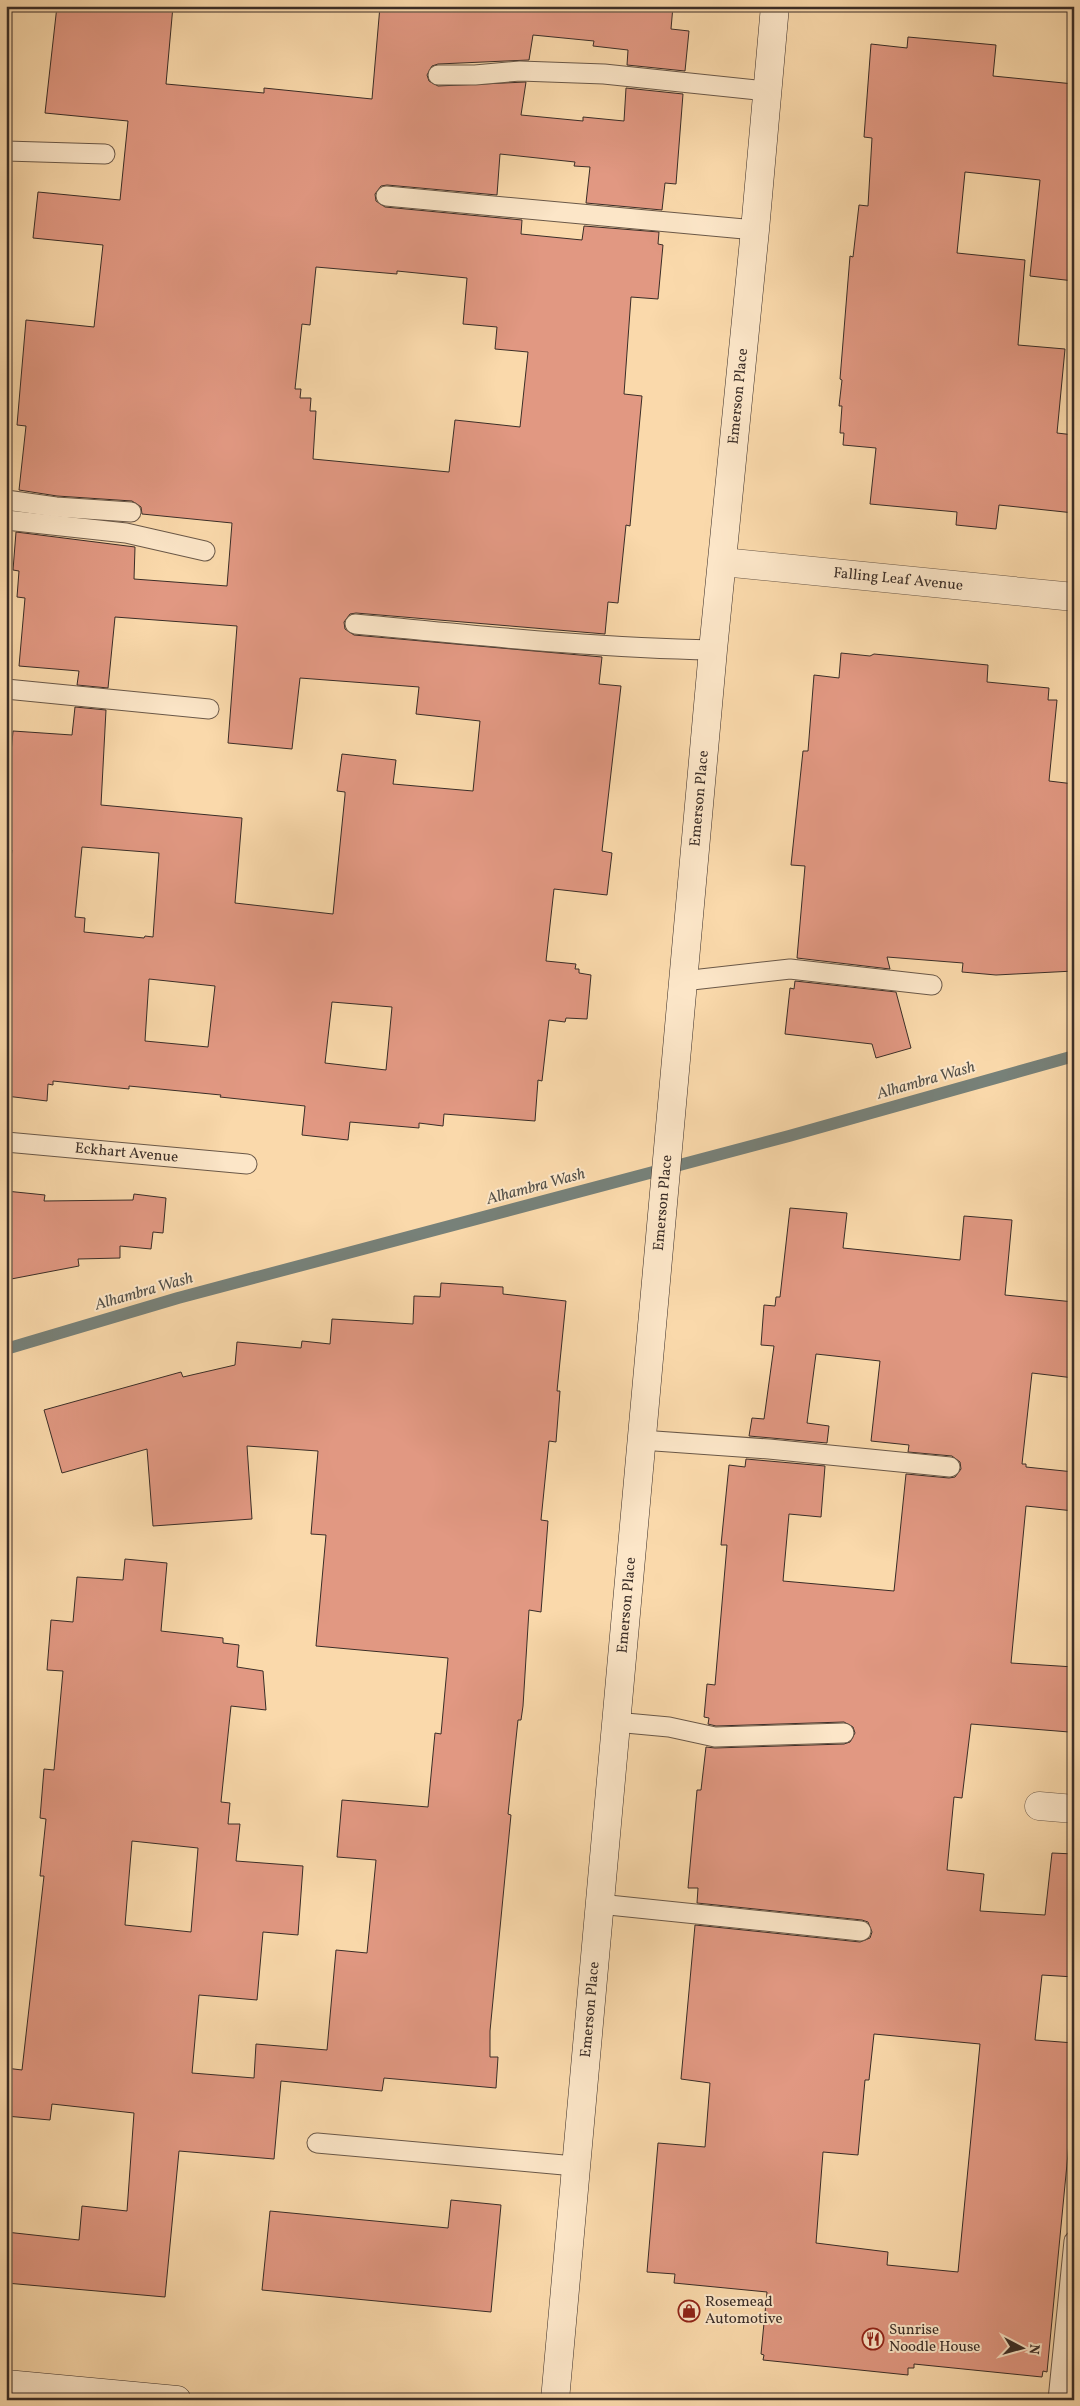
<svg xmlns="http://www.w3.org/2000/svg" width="1080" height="2406" viewBox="0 0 1080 2406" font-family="Vollkorn,serif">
  <rect width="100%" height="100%" fill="#fad9ab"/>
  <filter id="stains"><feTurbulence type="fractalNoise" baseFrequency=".004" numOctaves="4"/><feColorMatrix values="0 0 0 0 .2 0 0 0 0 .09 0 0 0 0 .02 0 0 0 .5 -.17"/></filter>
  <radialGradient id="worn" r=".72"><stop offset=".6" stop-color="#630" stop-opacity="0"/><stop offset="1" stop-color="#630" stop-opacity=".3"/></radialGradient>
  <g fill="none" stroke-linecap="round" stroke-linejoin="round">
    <!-- stream -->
    <path stroke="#778179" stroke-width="12" d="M6 1349 178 1298 789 1136 1074 1056"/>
  </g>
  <!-- building -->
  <g fill="#e19882" stroke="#3a2d27" fill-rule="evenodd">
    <path d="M57 6H173L166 84 264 93V88L372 99 380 6H673L671 29 689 31 685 71 627 65 628 50 593 46 594 41 533 35 529 60 438 64 432 66 427 75 429 81 438 86 526 82 521 115 583 121V117L624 121 626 88 683 94 676 184 665 183 662 210 586 203 590 167 574 166 575 162 500 154 497 195 387 185 381 186 375 194 376 201 385 207 522 220 521 234 582 240 584 226 659 232 658 244 663 245 658 299 631 297 624 394 642 396 630 526 626 525 618 603 608 602 605 634 356 613 350 614 344 622 345 629 354 635 602 657 599 684 621 686 602 851 612 853 607 895 554 889 546 961 576 964 575 969H579V973L591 975 587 1019 566 1018 565 1022 549 1020 542 1081 538 1080 535 1121 444 1114 443 1126 419 1123V1128L350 1122 348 1140 302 1135 305 1106 220 1097 221 1095 129 1086V1089L53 1081V1085L48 1084 47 1101 6 1096V903L12 850H9L10 840 6 839V808L13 731 72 735 75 707 106 710 101 805 242 818 235 903 333 914 345 795V792L337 791 342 754 396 760 393 784 473 791 480 721 416 714 419 687 300 678 292 749 228 743 237 626 115 617 108 688 77 685 79 671 19 666 25 598 17 597 19 571 13 570 16 532 135 547 134 579 227 586 232 523 142 514 141 507 132 501 57 496 19 490 26 426 17 425 26 320 94 327 103 245 33 238 38 192 120 200 128 121 45 113ZM316 267 397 274V271L467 278 463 324 497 327 495 349 528 352 520 427 455 420 449 472 313 459 316 411H310L311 398H300L301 389H295L302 324 310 325ZM82 847 159 853 153 937 145 936 144 938 84 932 85 918 75 917ZM149 979 215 986 208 1047 145 1041ZM332 1002 392 1007 386 1070 325 1063Z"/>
    <path d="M908 37 996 45 993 76 1074 84V281L1030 276 1040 180 965 172 957 253 1025 260 1018 345 1065 349 1057 433 1074 435V513L999 505 996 529 956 525 957 512 870 504 876 448 843 445 844 433H840L842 406H839L842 380 840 379 850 256 853 257 859 205 868 206 872 138 864 137 871 44 907 48Z"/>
    <path d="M841 653 870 656 874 654 988 665 987 682 1049 688 1048 700H1057L1049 781 1074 784V971L996 975 962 972 963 963 887 957 890 969 797 958 805 866 791 865 803 751H808L814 675 839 678Z"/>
    <path d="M795 981 896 992 911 1048 876 1058 872 1044 785 1034 790 988 794 989Z"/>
    <path d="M6 1191 45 1195 44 1201 133 1200 134 1194 166 1198 163 1233 153 1232 151 1249 120 1246V1258L78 1259 79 1266 6 1280Z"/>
    <path d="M790 1208 847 1213 843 1248 960 1260 964 1216 1012 1220 1005 1295 1074 1302V1378L1032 1373 1022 1464H1026V1467L1074 1472V1511L1026 1506 1011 1663 1074 1667 1069 1732 971 1724 962 1798 954 1797 947 1870 984 1874 980 1911 1045 1915 1052 1853 1074 1854V1977L1042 1975 1035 2040 1074 2043V2091L1047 2372 1043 2371 1042 2377 914 2364V2368H908V2375L763 2360 764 2355 761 2354 767 2292 674 2283 675 2274 647 2272 658 2143 705 2147 710 2083 681 2079 695 1925 860 1942 870 1938 872 1932 868 1922 862 1920 697 1903 698 1888H688L697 1790H701L706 1747 715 1748 844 1744 850 1742 855 1733 853 1727 844 1722 716 1726 708 1724 709 1718 704 1717 707 1684 715 1685 727 1545H721L729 1465 745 1467 746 1459 825 1466 821 1517 789 1514 783 1581 894 1591 906 1474 949 1478 955 1477 961 1469 960 1462 952 1456 908 1452 909 1445 871 1441 880 1361 816 1354 807 1423 829 1426 827 1443 749 1436 752 1418 764 1419 774 1346 761 1345 764 1305 775 1306 776 1297H780ZM874 2034 980 2044 958 2272 887 2265 888 2252 816 2243 823 2152 858 2155 865 2080H869Z"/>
    <path d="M441 1283 503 1287V1294L566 1301 557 1391H560L556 1442 549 1441 541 1520 548 1521 541 1612 529 1610 523 1706 521 1720H518L508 1814 511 1815 490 2031V2057H498L496 2088 384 2078 382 2091 281 2081 274 2159 179 2151 165 2297 6 2283V2232L79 2240 82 2206 127 2211 134 2113 52 2104 50 2120 6 2116V2068L22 2070 44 1876H40L46 1819 40 1818 44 1769 54 1770 63 1671 47 1670 51 1620 73 1622 77 1577 123 1580 125 1559 167 1563 161 1631 223 1638V1643L239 1645 237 1667 263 1671 266 1710 231 1706 221 1802 230 1803 228 1824H240L236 1861 303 1866 298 1935 263 1932 257 2000 199 1995 192 2073 254 2078 256 2044 327 2050 336 1950 367 1953 376 1860 337 1857 342 1800 428 1807 435 1733 441 1734 448 1658 316 1646 326 1535 311 1534 318 1451 247 1446 252 1519 153 1526 147 1449 62 1473 44 1410 181 1372 183 1377 235 1365 237 1342 301 1348 302 1341 330 1344 332 1319 413 1324 414 1296 440 1297ZM132 1841 198 1848 191 1932 125 1925Z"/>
    <path d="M451 2200 501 2205 491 2312 262 2290 270 2211 448 2228Z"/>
  </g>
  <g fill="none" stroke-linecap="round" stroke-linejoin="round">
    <!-- lane casing -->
    <g stroke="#6a5848" stroke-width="21">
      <g id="lane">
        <path d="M438 75H475L520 71 604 74 766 91"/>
        <path d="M6 151 105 154"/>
        <path d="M386 196 755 230"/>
        <path d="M6 500 56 507 131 512"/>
        <path d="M6 520 126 533 205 551"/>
        <path d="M355 624C474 635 593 648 713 650"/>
        <path d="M6 689 209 709"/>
        <path d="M683 981 790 969 932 985"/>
        <path id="s1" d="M6 1142 247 1164"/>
        <path d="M641 1440 769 1449 950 1467"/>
        <path d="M615 1722 669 1727 715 1737 844 1733"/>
        <path d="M599 1904 861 1931"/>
        <path d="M317 2143 575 2166"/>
        <path d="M1058 2400 1074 2241"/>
      </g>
    </g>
    <!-- street casing -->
    <g stroke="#6a5848" stroke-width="29">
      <g id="street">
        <path id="s2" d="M723 562 1074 597"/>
        <path d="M1039 1806 1074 1809"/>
      </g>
    </g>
    <!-- secondary casing -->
    <g stroke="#3a2d27" stroke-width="29">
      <g id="secondary">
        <path d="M6 2384 177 2400"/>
        <path id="s3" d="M555 2400 713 650 755 230 775 6"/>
      </g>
    </g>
    <!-- lane -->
    <use href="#lane" stroke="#fce6c8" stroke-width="19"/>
    <!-- street -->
    <use href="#street" stroke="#fce6c8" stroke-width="28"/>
    <!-- secondary -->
    <use href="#secondary" stroke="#fce6c8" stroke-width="28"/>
  </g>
  <!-- icons -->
  <defs>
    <g id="shop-ring" transform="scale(1.125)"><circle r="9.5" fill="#fce6c8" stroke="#8f2418" stroke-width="1.5"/><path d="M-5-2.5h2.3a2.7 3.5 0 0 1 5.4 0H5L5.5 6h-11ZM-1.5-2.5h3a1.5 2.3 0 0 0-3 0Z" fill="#8f2418"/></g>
    <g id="restaurant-ring" transform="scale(1.125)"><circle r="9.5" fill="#fce6c8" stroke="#8f2418" stroke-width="1.5"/><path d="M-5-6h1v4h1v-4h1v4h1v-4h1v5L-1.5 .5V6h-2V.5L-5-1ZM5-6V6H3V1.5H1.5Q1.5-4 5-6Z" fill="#8f2418"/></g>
  </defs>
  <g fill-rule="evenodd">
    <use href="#shop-ring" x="689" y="2311"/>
    <use href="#restaurant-ring" x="873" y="2339"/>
  </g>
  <g text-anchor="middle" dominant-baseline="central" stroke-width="4" stroke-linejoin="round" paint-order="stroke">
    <!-- street labels -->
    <g font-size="15" fill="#3a2d27" stroke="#fce6c8">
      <text stroke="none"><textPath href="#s3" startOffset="2012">Emerson Place</textPath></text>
      <text stroke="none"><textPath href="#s2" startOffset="176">Falling Leaf Avenue</textPath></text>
      <text stroke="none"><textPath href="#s3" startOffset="1608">Emerson Place</textPath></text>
      <text stroke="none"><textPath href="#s1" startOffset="121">Eckhart Avenue</textPath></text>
      <text stroke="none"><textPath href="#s3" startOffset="1202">Emerson Place</textPath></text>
      <text stroke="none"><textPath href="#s3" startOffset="798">Emerson Place</textPath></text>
      <text stroke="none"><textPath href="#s3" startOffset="392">Emerson Place</textPath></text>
    </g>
    <!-- poi labels -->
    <g font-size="15" fill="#3a2d27" stroke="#fce6c8" text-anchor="start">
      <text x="705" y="2302">Rosemead<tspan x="705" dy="17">Automotive</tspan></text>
      <text x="889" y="2330">Sunrise<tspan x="889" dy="17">Noodle House</tspan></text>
    </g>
    <!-- water labels -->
    <g font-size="16" font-style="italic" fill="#535049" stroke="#fce6c8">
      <text transform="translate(926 1081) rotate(-16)">Alhambra Wash</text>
      <text transform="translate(536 1187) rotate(-15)">Alhambra Wash</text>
      <text transform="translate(144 1292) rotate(-16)">Alhambra Wash</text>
    </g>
  </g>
  <!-- margin -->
  <rect width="1080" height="2406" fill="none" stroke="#fad9ab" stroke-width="25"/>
  <rect x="8" y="8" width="1065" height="2391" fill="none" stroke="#3a2d27" stroke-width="2.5"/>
  <rect x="12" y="12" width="1055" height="2381" fill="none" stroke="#3a2d27"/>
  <!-- north arrow -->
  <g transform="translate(1022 2348) rotate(96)" stroke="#fce6c8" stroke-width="4" paint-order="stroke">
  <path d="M0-4L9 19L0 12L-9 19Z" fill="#3a2d27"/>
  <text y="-8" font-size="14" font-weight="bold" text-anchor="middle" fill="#3a2d27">N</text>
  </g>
  <rect width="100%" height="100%" filter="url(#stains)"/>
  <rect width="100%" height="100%" fill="url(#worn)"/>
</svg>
